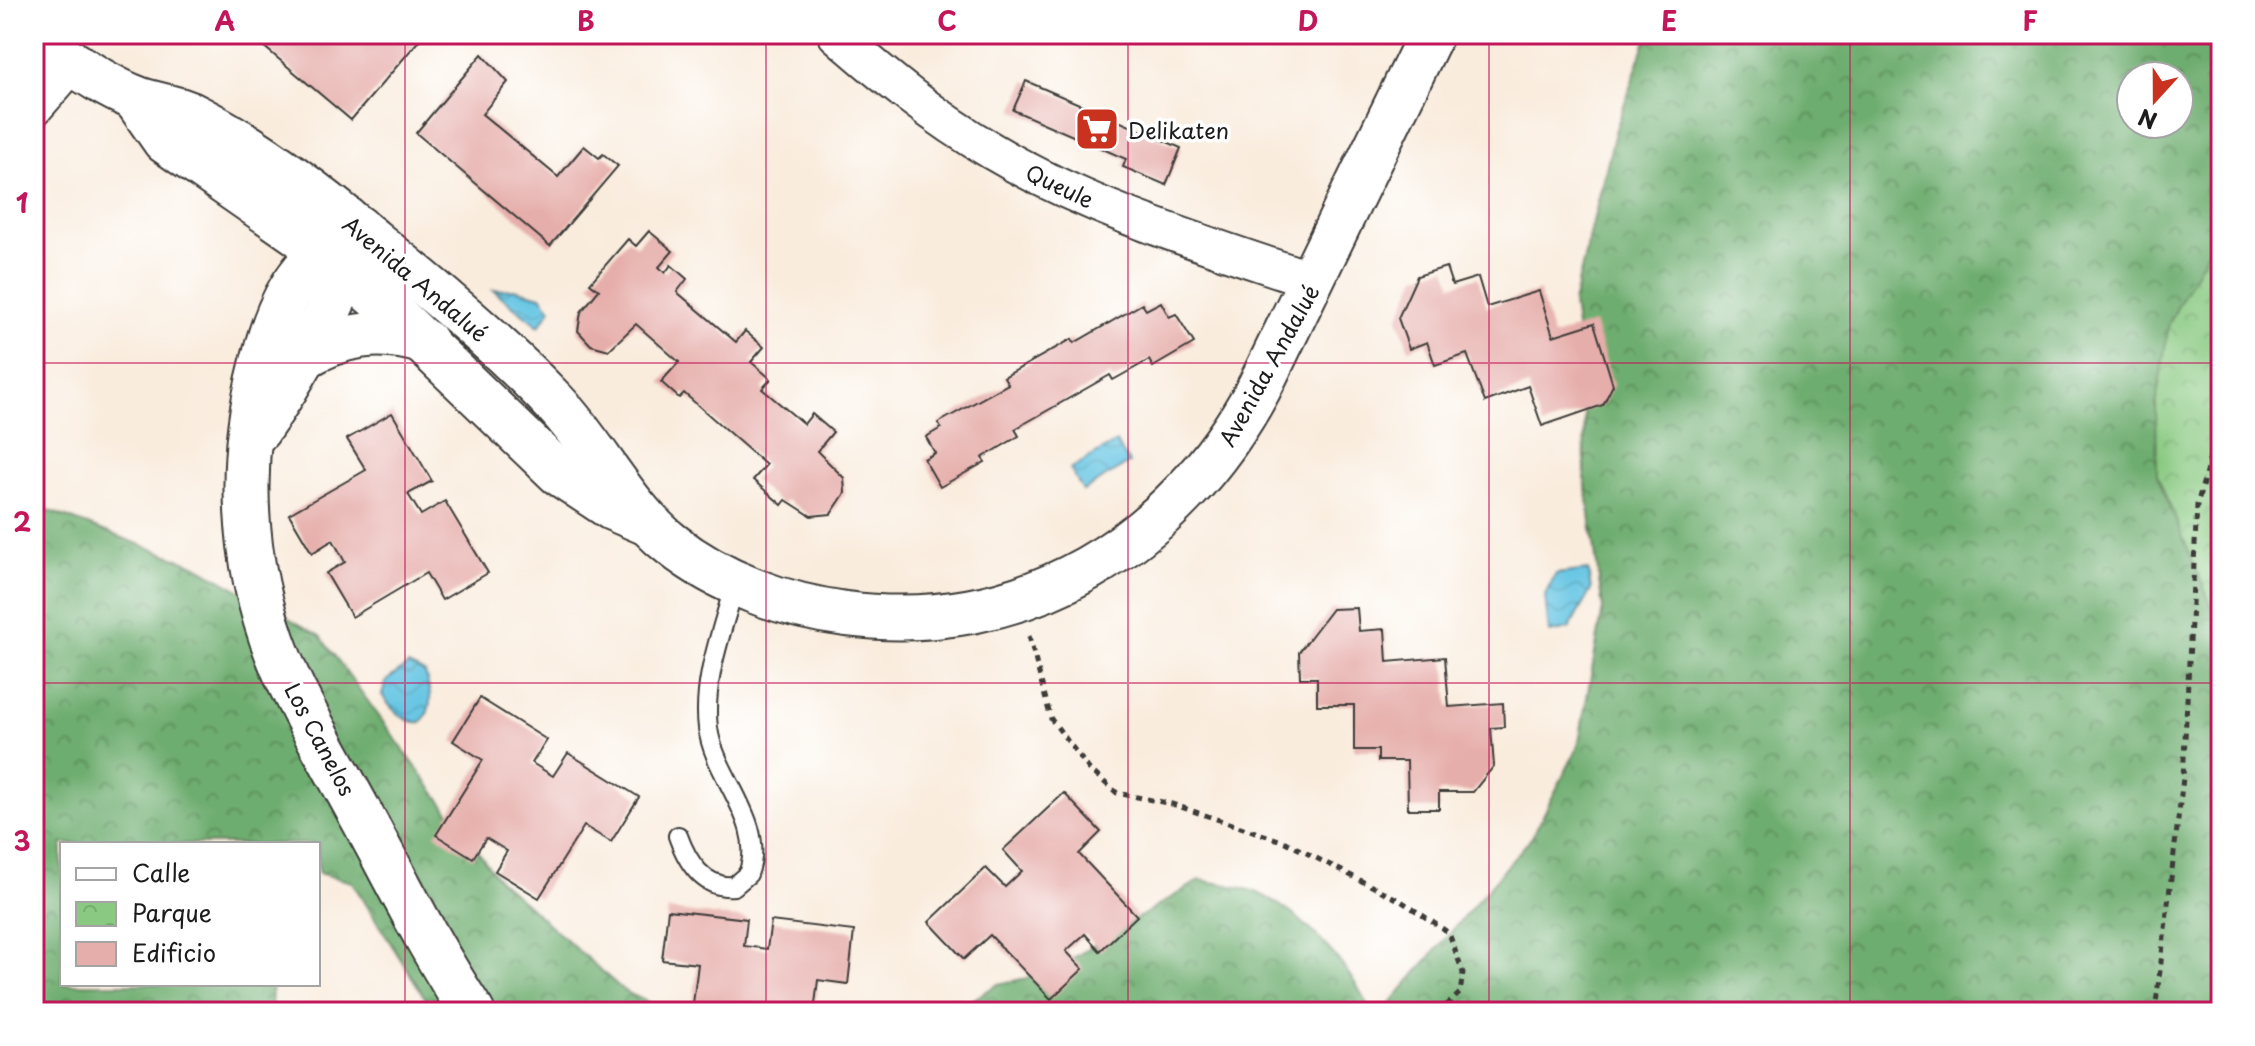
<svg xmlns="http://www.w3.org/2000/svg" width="2255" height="1046" viewBox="0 0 2255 1046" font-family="'Playpen Sans',sans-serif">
  <defs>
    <pattern id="forest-crowns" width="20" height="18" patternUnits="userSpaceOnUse" patternTransform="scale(2)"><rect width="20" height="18" fill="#6ead6f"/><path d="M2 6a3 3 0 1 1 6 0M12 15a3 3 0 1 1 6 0" fill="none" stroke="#5a8c5a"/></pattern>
    <pattern id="park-crowns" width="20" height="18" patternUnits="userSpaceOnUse" patternTransform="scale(2)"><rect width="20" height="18" fill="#89c981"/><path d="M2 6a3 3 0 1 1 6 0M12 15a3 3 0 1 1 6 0" fill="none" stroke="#76ac6f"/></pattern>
    <pattern id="water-waves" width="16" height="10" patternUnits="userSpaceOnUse" patternTransform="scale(2)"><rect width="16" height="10" fill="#65c5e3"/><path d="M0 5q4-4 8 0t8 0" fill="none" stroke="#57a9c2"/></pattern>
  </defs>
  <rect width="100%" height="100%" fill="#fff"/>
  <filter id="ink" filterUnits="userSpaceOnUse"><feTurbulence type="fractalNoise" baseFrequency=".0125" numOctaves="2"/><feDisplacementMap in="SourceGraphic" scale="16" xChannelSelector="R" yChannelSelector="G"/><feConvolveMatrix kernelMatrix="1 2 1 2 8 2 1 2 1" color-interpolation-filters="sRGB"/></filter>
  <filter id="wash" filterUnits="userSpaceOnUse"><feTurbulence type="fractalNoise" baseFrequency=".006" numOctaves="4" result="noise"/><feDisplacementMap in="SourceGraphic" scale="32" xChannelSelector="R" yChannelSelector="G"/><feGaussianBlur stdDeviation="1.8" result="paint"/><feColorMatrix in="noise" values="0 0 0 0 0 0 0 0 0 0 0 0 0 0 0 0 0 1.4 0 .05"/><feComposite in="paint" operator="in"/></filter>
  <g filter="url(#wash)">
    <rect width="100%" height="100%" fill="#f9ecdd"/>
    <!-- forest -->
    <g fill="url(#forest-crowns)" stroke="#456446" stroke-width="2" fill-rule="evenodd">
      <path d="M1648 34H2221V1012H1383L1532 837 1578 747 1603 609 1585 478 1584 392 1573 303 1615 132ZM2131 76H2179V124H2131Z"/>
      <path d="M34 505 195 565 320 636 499 880 624 991 668 1012H434L352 882 318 873V844H62V984H272L271 1012H34Z"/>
      <path d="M1200 880C1219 884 1243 886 1260 894 1306 916 1344 962 1368 1004L1366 1012H943L964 1005 998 984 1047 974Z"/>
    </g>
    <!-- park -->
    <path fill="url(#park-crowns)" stroke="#52724e" stroke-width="2" d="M2221 183V629L2157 475 2156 404 2169 323 2211 244Z"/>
    <!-- water -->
    <g fill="url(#water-waves)" stroke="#407080" stroke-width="2">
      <path d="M514 289 541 296 551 309 539 326 493 290Z"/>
      <path d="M1116 442 1129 463 1083 491 1070 469Z"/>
      <path d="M1588 570 1591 590 1569 629 1549 633 1545 595 1556 574Z"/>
      <path d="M408 665 425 673C430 690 435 708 421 722 405 724 390 708 382 695L386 681Z"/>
      <path d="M954 999 962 1000 967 1012H909Z"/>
    </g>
    <g id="blocks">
      <!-- building -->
      <g fill="#e6aeaa">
        <path d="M249 34H418L422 37 351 120Z"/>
        <path d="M482 54 508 82 482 114 558 177 584 146 599 158 603 154 618 166 550 246 416 133Z"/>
        <path d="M1026 81 1181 148 1166 185 1123 167 1126 159 1013 110Z"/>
        <path d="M649 231 673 251 659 267 665 273 671 265 687 279 677 292 736 342 745 331 764 347 751 362 771 379 762 389 804 424 812 414 833 432 817 451 844 478 845 493 831 514 811 516 786 500 782 505 753 480 766 465 684 393 679 398 661 382 679 362 636 324 609 350 591 345 578 331 581 312 599 290 590 283 628 239 636 246Z"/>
        <path d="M1446 267 1452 285 1478 277 1487 307 1539 291 1553 336 1594 323 1613 385 1603 405 1542 426 1528 386 1485 402 1467 354 1435 365 1427 342 1409 349 1398 318 1417 276Z"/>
        <path d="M1161 302 1169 317 1176 314 1194 343 1153 367 1149 360 1113 380 1110 375 1015 429 1019 436 982 458 985 462 940 487 924 459 935 453 926 437 941 428 938 423 1008 384 1004 377 1072 339 1074 343 1142 304 1146 310Z"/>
        <path d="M392 413 432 481 408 494 421 515 445 501 488 573 442 600 426 573 352 617 326 573 345 562 333 540 312 553 289 514 366 470 347 439Z"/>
        <path d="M1357 608 1359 631 1385 629 1387 662 1445 657 1449 707 1503 703 1504 727 1491 728 1494 766 1473 792H1439V809H1408L1407 761H1378V750H1354V705H1317V678H1300L1299 652 1332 609Z"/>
        <path d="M480 698 547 740 532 763 553 776 568 753 639 797 611 842 584 826 539 898 495 871 507 851 486 838 473 858 436 835 483 760 453 741Z"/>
        <path d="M1064 793 1101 832 1079 854 1137 916 1100 951 1085 934 1066 951 1083 969 1051 999 990 935 964 959 929 922 986 868 1005 887 1022 871 1003 850Z"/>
        <path d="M668 910 747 919 744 946 767 949 771 921 854 931 848 984 818 980 814 1012H692L698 964 662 960Z"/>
      </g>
    </g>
  </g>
  <g filter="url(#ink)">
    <use href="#blocks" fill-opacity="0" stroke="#3d3b39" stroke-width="2"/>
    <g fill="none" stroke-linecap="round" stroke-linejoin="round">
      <!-- lane casing -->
      <g stroke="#3d3b39" stroke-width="22">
        <path id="lane" d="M678 836C687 861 703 889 734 886L748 874C768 823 714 777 708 728 702 680 723 630 735 583"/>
      </g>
      <!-- street casing -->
      <g stroke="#3d3b39" stroke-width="40">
        <g id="street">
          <path d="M836 34C885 77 935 118 992 151 1091 210 1205 244 1314 281"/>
          <path d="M34 108 74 62"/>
        </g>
      </g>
      <!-- secondary casing -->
      <g stroke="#3d3b39" stroke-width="48">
        <g id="secondary">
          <path d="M34 39C66 58 99 83 133 97 154 106 177 106 198 118 256 148 311 189 361 231 428 286 495 340 555 403 596 446 626 509 671 544 720 583 784 606 846 614 1025 637 1175 544 1259 388L1431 34"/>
          <path d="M135 98 165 141 299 234 374 295 559 473 612 508 645 522"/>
          <path d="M358 228C299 258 277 304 262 366 235 471 243 581 288 679 310 726 338 772 362 817 398 883 431 950 472 1012"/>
          <path d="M302 358C341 334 380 328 425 342"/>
          <path d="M258 430C288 388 344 293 355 243"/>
        </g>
      </g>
      <!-- path -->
      <g stroke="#3d3b39" stroke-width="5" stroke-dasharray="6 6" stroke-linecap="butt">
        <path d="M1029 636 1051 719 1089 769 1117 793 1172 804 1285 842 1401 901 1449 933 1463 973 1460 993 1439 1012"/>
        <path d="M2155 1012 2183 778 2197 505 2221 418"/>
      </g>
      <!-- lane -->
      <use href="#lane" stroke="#fff" stroke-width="18"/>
      <!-- street -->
      <use href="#street" stroke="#fff" stroke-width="36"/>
      <!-- secondary -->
      <use href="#secondary" stroke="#fff" stroke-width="44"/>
    </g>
  </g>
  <!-- grid -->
  <path fill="none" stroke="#c2185b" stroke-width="2" stroke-opacity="0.55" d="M405 34V1012M766 34V1012M1128 34V1012M1489 34V1012M1850 34V1012M34 363H2221M34 683H2221"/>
  <!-- icons -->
  <defs>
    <g id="supermarket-square" transform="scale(2.3)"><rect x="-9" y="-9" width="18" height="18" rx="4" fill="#c8321e" stroke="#fff"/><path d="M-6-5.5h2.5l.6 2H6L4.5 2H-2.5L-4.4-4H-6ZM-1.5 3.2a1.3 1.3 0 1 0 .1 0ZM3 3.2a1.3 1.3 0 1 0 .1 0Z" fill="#fff"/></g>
  </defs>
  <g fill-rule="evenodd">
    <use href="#supermarket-square" x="1097" y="129"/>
  </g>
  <g text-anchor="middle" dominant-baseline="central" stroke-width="7" stroke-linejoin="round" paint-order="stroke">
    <!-- poi labels -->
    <g font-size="22" fill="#1c1c1c" stroke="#fff" text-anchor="start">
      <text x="1128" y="129">Delikaten</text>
    </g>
    <!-- street labels -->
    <g font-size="22" fill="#1c1c1c" stroke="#fff">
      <text transform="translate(1060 185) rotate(25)">Queule</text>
      <text transform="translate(416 278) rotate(40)">Avenida Andalué</text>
      <text transform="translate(1268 365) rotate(-61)">Avenida Andalué</text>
      <text transform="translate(321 739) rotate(62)">Los Canelos</text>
    </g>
  </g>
  <!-- margin -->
  <rect width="2255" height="1046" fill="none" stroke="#fff" stroke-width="88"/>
  <!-- legend -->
  <rect x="60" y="842" width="260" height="144" fill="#ffffff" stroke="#a4a4a4" stroke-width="2"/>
  <rect x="76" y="868" width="40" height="12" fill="#ffffff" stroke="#a4a4a4" stroke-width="2"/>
  <text x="132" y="882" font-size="24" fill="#1c1c1c">Calle</text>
  <rect x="76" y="902" width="40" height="24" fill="url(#park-crowns)" stroke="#a4a4a4" stroke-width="2"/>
  <text x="132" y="922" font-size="24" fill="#1c1c1c">Parque</text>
  <rect x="76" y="942" width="40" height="24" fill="#e6aeaa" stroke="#a4a4a4" stroke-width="2"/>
  <text x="132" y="962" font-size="24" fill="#1c1c1c">Edificio</text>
  <!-- north arrow -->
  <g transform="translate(2155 100) rotate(201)"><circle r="38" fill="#ffffff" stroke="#a4a4a4" stroke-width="2"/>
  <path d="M0-6L14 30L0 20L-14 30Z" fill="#c8321e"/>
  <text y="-12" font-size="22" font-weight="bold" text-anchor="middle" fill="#1c1c1c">N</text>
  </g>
  <rect x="44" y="44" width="2167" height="958" fill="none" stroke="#c2185b" stroke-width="3"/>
  <g font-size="26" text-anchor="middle" font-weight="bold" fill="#c2185b">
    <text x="225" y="31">A</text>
    <text x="586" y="31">B</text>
    <text x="947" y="31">C</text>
    <text x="1308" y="31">D</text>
    <text x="1669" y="31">E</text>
    <text x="2030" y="31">F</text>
    <text x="22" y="213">1</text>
    <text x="22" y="532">2</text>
    <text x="22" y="851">3</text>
  </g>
</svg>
